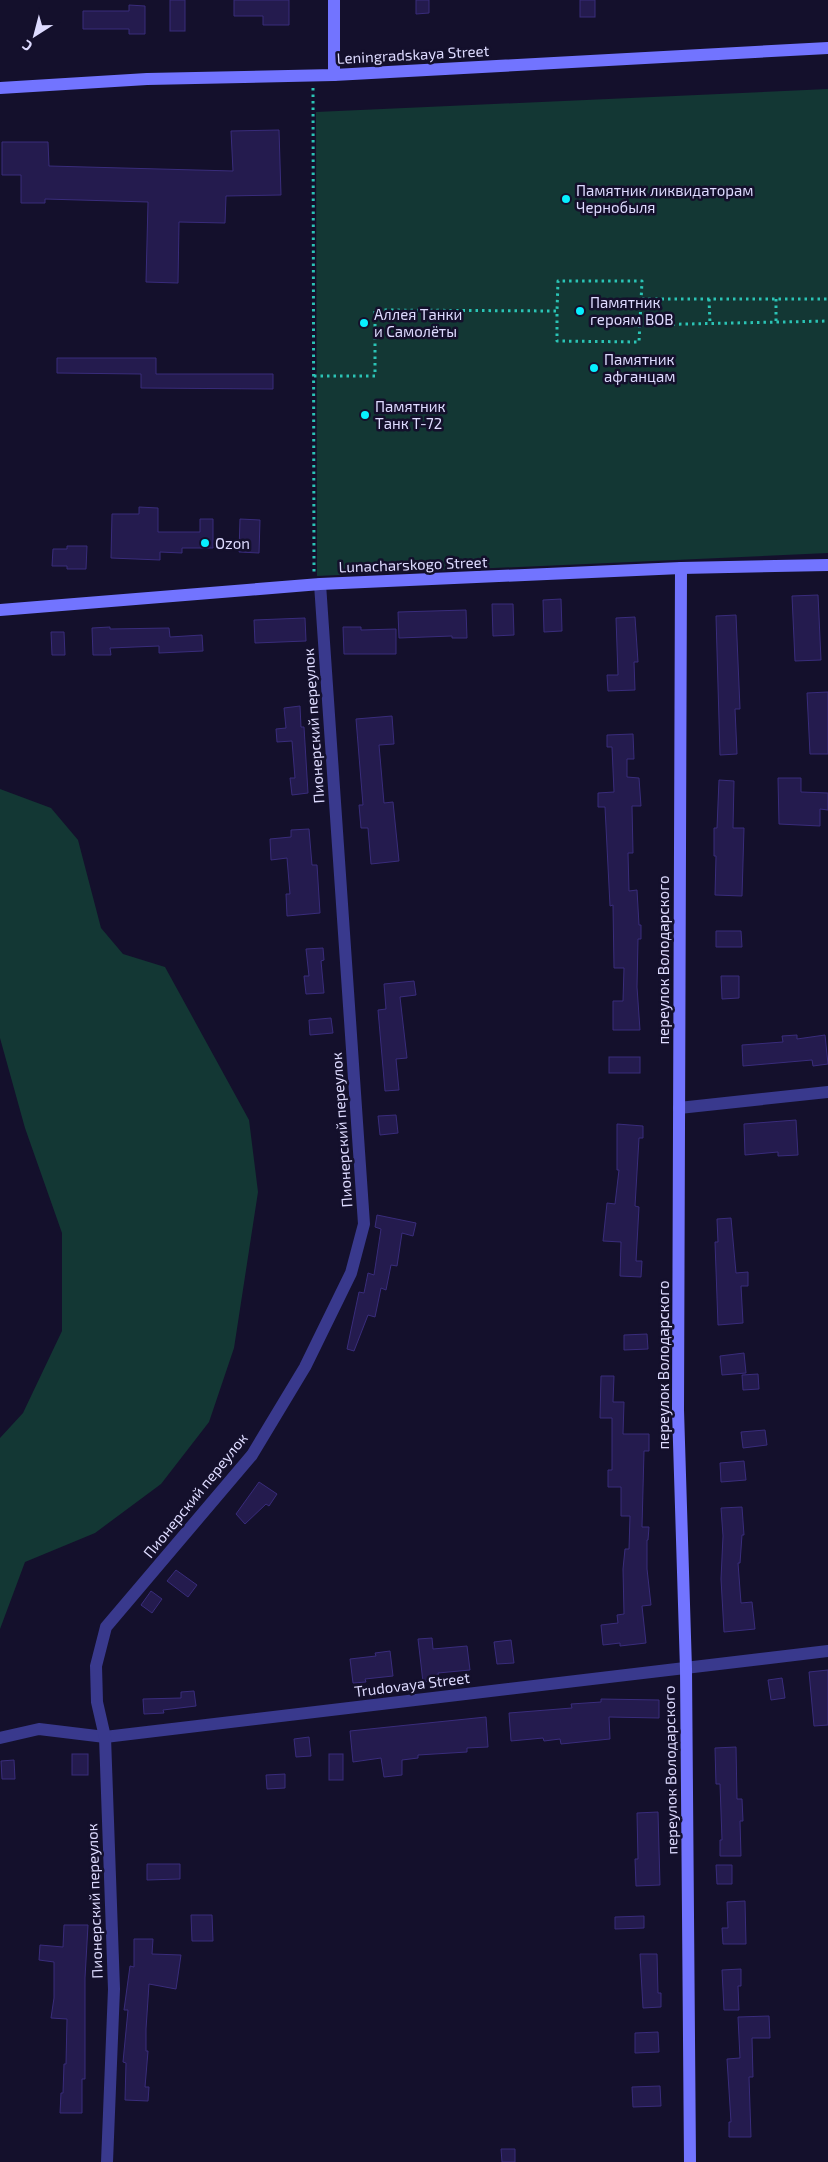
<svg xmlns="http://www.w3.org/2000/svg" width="828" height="2162" viewBox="0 0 828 2162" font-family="'Exo 2',sans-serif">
  <rect width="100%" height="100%" fill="#14102c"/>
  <!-- green -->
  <g fill="#133734">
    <path d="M828 89V553L317 576 316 112Z"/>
    <path d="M0 789 51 808 78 840 101 928 123 954 165 967 249 1120 258 1192 234 1348 209 1422 161 1484 95 1533 25 1562 0 1629V1438L23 1413 62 1331V1233L25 1128 0 1038Z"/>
  </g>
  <!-- building -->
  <g fill="#241b4e" stroke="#392c7b">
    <rect x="170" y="0" width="15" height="31"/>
    <path d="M234 0H289V25H263V16H234Z"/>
    <path d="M416 0H429V13L416 14Z"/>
    <rect x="580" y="0" width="15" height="17"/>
    <path d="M129 5 145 6V34H129V29H83V11H129Z"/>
    <path d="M279 130 281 195 226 196 225 223 179 222 178 283 146 282 148 202 45 199V203H21V175H2V142H48L49 166 233 171 231 131Z"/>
    <path d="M57 358H156V374H273V389L141 388V374L57 373Z"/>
    <path d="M139 507 158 508V532H200V519H213V548H182V553L160 552V560L111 558 112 514H139Z"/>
    <path d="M240 519 260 520 259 553 239 552Z"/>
    <path d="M67 546H87L86 569H67V566H52L53 549H67Z"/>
    <path d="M818 595 821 660 795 661 792 596Z"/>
    <path d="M561 599 562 631 544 632 543 600Z"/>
    <path d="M492 604H513L514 635 493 636Z"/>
    <path d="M466 610 467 638H452V636L399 638 398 612Z"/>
    <path d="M736 615 740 709H735L737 754 720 755 716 616Z"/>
    <path d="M635 617 638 662H634L635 690 608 691 607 675H618L616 618Z"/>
    <path d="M305 618 306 641 255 643 254 620Z"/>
    <path d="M110 627V629L169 628 170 637 202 635 203 651 159 653V646L110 648 111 655H93L92 628Z"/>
    <path d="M343 627H361V630L396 629V654H344Z"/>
    <path d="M51 632H64L65 655H52Z"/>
    <path d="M828 692V754H810L807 693Z"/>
    <path d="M300 706 301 727H304L308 793 292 795 290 778H295L292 741 277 742 276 729 286 728 284 708Z"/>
    <path d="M392 716 394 744 379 745 384 803 393 802 399 861 371 864 368 828H361L359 805H363L356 719Z"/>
    <path d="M633 734 634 759H627V777L639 778 641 806H632L633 853H628L629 891 637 890 639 925H641V939H638L637 987 640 1030H613V1001H623L624 968H614L613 905 610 906 605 807H598V793L614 792 612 747H607V735Z"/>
    <path d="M778 778H801V792L828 793V810L820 809V826L779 824Z"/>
    <path d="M719 780 734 781 733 828H744L742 896 715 895 716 856H714V828H717Z"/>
    <path d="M309 829 312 865H317L320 913 287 916 286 894H290L287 858 271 860 270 839 291 837V830Z"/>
    <path d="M716 931H741L742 947H716Z"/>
    <path d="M323 948 324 960 321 961 324 993 306 994 304 976H309L306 949Z"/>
    <path d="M721 976H739V998L722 999Z"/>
    <path d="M414 981 416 995 400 997 407 1058 396 1059 399 1090 385 1091 378 1010 386 1009 384 984Z"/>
    <path d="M331 1018 333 1033 310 1035 309 1020Z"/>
    <path d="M797 1035V1039L825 1035 828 1064 813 1066 812 1060 743 1066 742 1045 783 1042 782 1036Z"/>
    <rect x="609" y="1057" width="31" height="16"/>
    <path d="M396 1115 398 1133 380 1135 378 1116Z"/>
    <path d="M796 1120 798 1155 778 1156V1152L745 1155 744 1124Z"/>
    <path d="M617 1124 643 1126V1138H639L635 1206 639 1207 636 1261H642L641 1277 620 1276 621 1242 603 1241 607 1203 615 1204 619 1170H617Z"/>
    <path d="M377 1215 416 1223 413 1236 402 1233 397 1266 391 1265 386 1290 381 1288 375 1317 368 1315 354 1351 347 1349 359 1292 364 1293 368 1273 374 1275 381 1229 375 1227Z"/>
    <path d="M731 1218 736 1273 748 1272V1286H741L743 1323 718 1325 715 1242H718L717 1219Z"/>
    <path d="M647 1334 648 1349 624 1350V1335Z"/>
    <path d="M744 1353 746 1373 722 1375 720 1356Z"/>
    <path d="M758 1374 759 1389 743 1390 742 1375Z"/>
    <path d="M601 1376H614L613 1402H624L623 1434H649V1451H644L642 1527H649L648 1540H647V1569L651 1605 642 1606 646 1643 620 1646V1643L603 1645 601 1625 618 1623 617 1615 624 1614 623 1569 625 1549H629L630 1516H621V1487H608V1470H612V1418H600Z"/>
    <path d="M765 1430 767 1445 743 1448 741 1432Z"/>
    <path d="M744 1461 746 1480 721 1482 720 1463Z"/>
    <path d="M259 1482 277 1494 269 1506 266 1504 245 1524 236 1514Z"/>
    <path d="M742 1507 744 1535H742L740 1563H738L741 1603 752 1602 755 1629 724 1632 721 1579 723 1536 721 1508Z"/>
    <path d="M176 1570 197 1585 188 1597 167 1581Z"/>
    <path d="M151 1591 162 1599 152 1613 141 1605Z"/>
    <path d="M432 1638 433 1649 467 1646 470 1670 438 1673 439 1680 423 1682 418 1639Z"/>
    <path d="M511 1640 514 1663 497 1664 494 1642Z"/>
    <path d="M390 1651 393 1676 365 1679 366 1682 353 1683 350 1659 376 1656 375 1653Z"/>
    <path d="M828 1670V1725L814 1726 809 1672Z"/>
    <path d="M782 1678 785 1698 771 1700 768 1680Z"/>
    <path d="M194 1691 196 1706 163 1710 164 1713 144 1714 143 1699 181 1698V1692Z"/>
    <path d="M601 1699 659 1700V1718L609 1717 610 1739 561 1744 560 1739 544 1741 543 1738 511 1741 509 1713 572 1708 571 1704 601 1702Z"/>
    <path d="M486 1717 488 1747 467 1748V1752L418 1755V1758L402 1760V1775L384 1777 381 1758 353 1762 350 1731Z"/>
    <path d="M309 1737 311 1756 296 1757 294 1739Z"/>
    <path d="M736 1747 737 1799H742L743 1821H740L741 1856H720V1840H722L720 1784H716L715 1748Z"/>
    <rect x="72" y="1754" width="16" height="21"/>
    <rect x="329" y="1754" width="14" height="26"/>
    <path d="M14 1760 15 1779H2L1 1761Z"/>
    <path d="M285 1774V1788L267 1789 266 1775Z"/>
    <path d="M658 1812 660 1885 636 1886 635 1859H638L637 1813Z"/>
    <path d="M147 1864H180V1879L147 1880Z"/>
    <path d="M716 1865H732V1884H717Z"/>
    <path d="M745 1901 746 1944H723L722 1928H728L727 1902Z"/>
    <path d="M191 1915H212L213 1941H192Z"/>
    <path d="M644 1916V1928L615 1929V1917Z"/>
    <path d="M64 1925H88L85 1978V2079H82V2113H60L61 2093H63L64 2064H66L67 2019 51 2018 54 1998V1962L39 1960 40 1945 63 1947Z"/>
    <path d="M134 1939H153L152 1954 181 1955 176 1989 149 1984 146 2029V2051H148L145 2087H149L148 2101 125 2100 126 2063 123 2062 128 2010H124L130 1966 134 1967Z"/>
    <path d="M640 1954H657L658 1993H661V2007L643 2008Z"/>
    <path d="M741 1969V1986H738L739 2010H724L722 1970Z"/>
    <path d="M769 2016 770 2038H752L753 2077H749L751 2137H729V2122H731L727 2059 740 2058 738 2017Z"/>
    <path d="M658 2032 659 2052 635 2053V2033Z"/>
    <path d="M660 2086 661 2106 633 2107 632 2087Z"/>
    <path d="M501 2149H515V2162H502Z"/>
  </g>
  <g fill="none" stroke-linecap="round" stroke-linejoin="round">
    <!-- path -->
    <g stroke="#2bc4b5" stroke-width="3" stroke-dasharray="2.5 4" stroke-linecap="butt">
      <path d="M313 88 314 572"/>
      <path d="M642 299H828"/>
      <path d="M709 299 710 323"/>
      <path d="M776 299V322"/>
      <path d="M640 325 828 321"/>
      <path d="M314 376H375V310L557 311V341L639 342 642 281H558L557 311"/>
    </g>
    <!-- street -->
    <g stroke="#39398d" stroke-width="12">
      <path d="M679 1108 828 1092"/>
      <path d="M0 1738 39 1729 105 1737 828 1651"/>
      <path d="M107 2162 114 1989 105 1737 97 1702 96 1666 106 1627 252 1455 305 1367 351 1273 364 1224 320 584"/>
    </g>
    <!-- secondary -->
    <g stroke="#7274ff" stroke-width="12">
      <path d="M334 75V0"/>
      <path d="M0 88 147 79 334 75 828 48"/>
      <path d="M681 568 678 1410 686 1669 690 2162"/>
      <path d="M0 610 320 584 681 568 828 565"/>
    </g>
  </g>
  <!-- markers -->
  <g fill="#07efff" stroke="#14102c" stroke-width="2">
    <circle cx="566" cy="199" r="5"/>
    <circle cx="580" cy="311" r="5"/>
    <circle cx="364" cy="323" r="5"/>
    <circle cx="594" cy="368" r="5"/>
    <circle cx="365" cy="415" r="5"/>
    <circle cx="205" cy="543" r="5"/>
  </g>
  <g text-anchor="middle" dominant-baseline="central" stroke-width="5" stroke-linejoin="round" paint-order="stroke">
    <!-- street labels -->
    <g font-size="15" fill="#dedbff" stroke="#14102c">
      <text transform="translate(413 54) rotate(-3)">Leningradskaya Street</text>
      <text transform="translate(413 564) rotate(-2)">Lunacharskogo Street</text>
      <text transform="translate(313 726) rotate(-94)">Пионерский переулок</text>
      <text transform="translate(663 960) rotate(-90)">переулок Володарского</text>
      <text transform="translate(341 1130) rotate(-94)">Пионерский переулок</text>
      <text transform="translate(663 1365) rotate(-90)">переулок Володарского</text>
      <text transform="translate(195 1495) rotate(-51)">Пионерский переулок</text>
      <text transform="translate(412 1684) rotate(-7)">Trudovaya Street</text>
      <text transform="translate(670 1770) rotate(-91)">переулок Володарского</text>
      <text transform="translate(94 1901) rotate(-92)">Пионерский переулок</text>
    </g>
    <!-- poi labels -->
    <g font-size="15" fill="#dedbff" stroke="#14102c" text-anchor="start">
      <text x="576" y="190">Памятник ликвидаторам<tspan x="576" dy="17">Чернобыля</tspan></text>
      <text x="590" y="302">Памятник<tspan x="590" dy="17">героям ВОВ</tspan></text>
      <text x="374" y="314">Аллея Танки<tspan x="374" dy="17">и Самолёты</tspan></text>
      <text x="604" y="359">Памятник<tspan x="604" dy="17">афганцам</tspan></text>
      <text x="375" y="406">Памятник<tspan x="375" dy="17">Танк Т-72</tspan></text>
      <text x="215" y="543">Ozon</text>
    </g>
  </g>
  <!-- north arrow -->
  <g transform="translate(35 35) rotate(216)" stroke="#14102c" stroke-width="4" paint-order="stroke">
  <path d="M0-4L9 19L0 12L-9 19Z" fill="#dedbff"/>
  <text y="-8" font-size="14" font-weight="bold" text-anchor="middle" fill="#dedbff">С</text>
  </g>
</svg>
